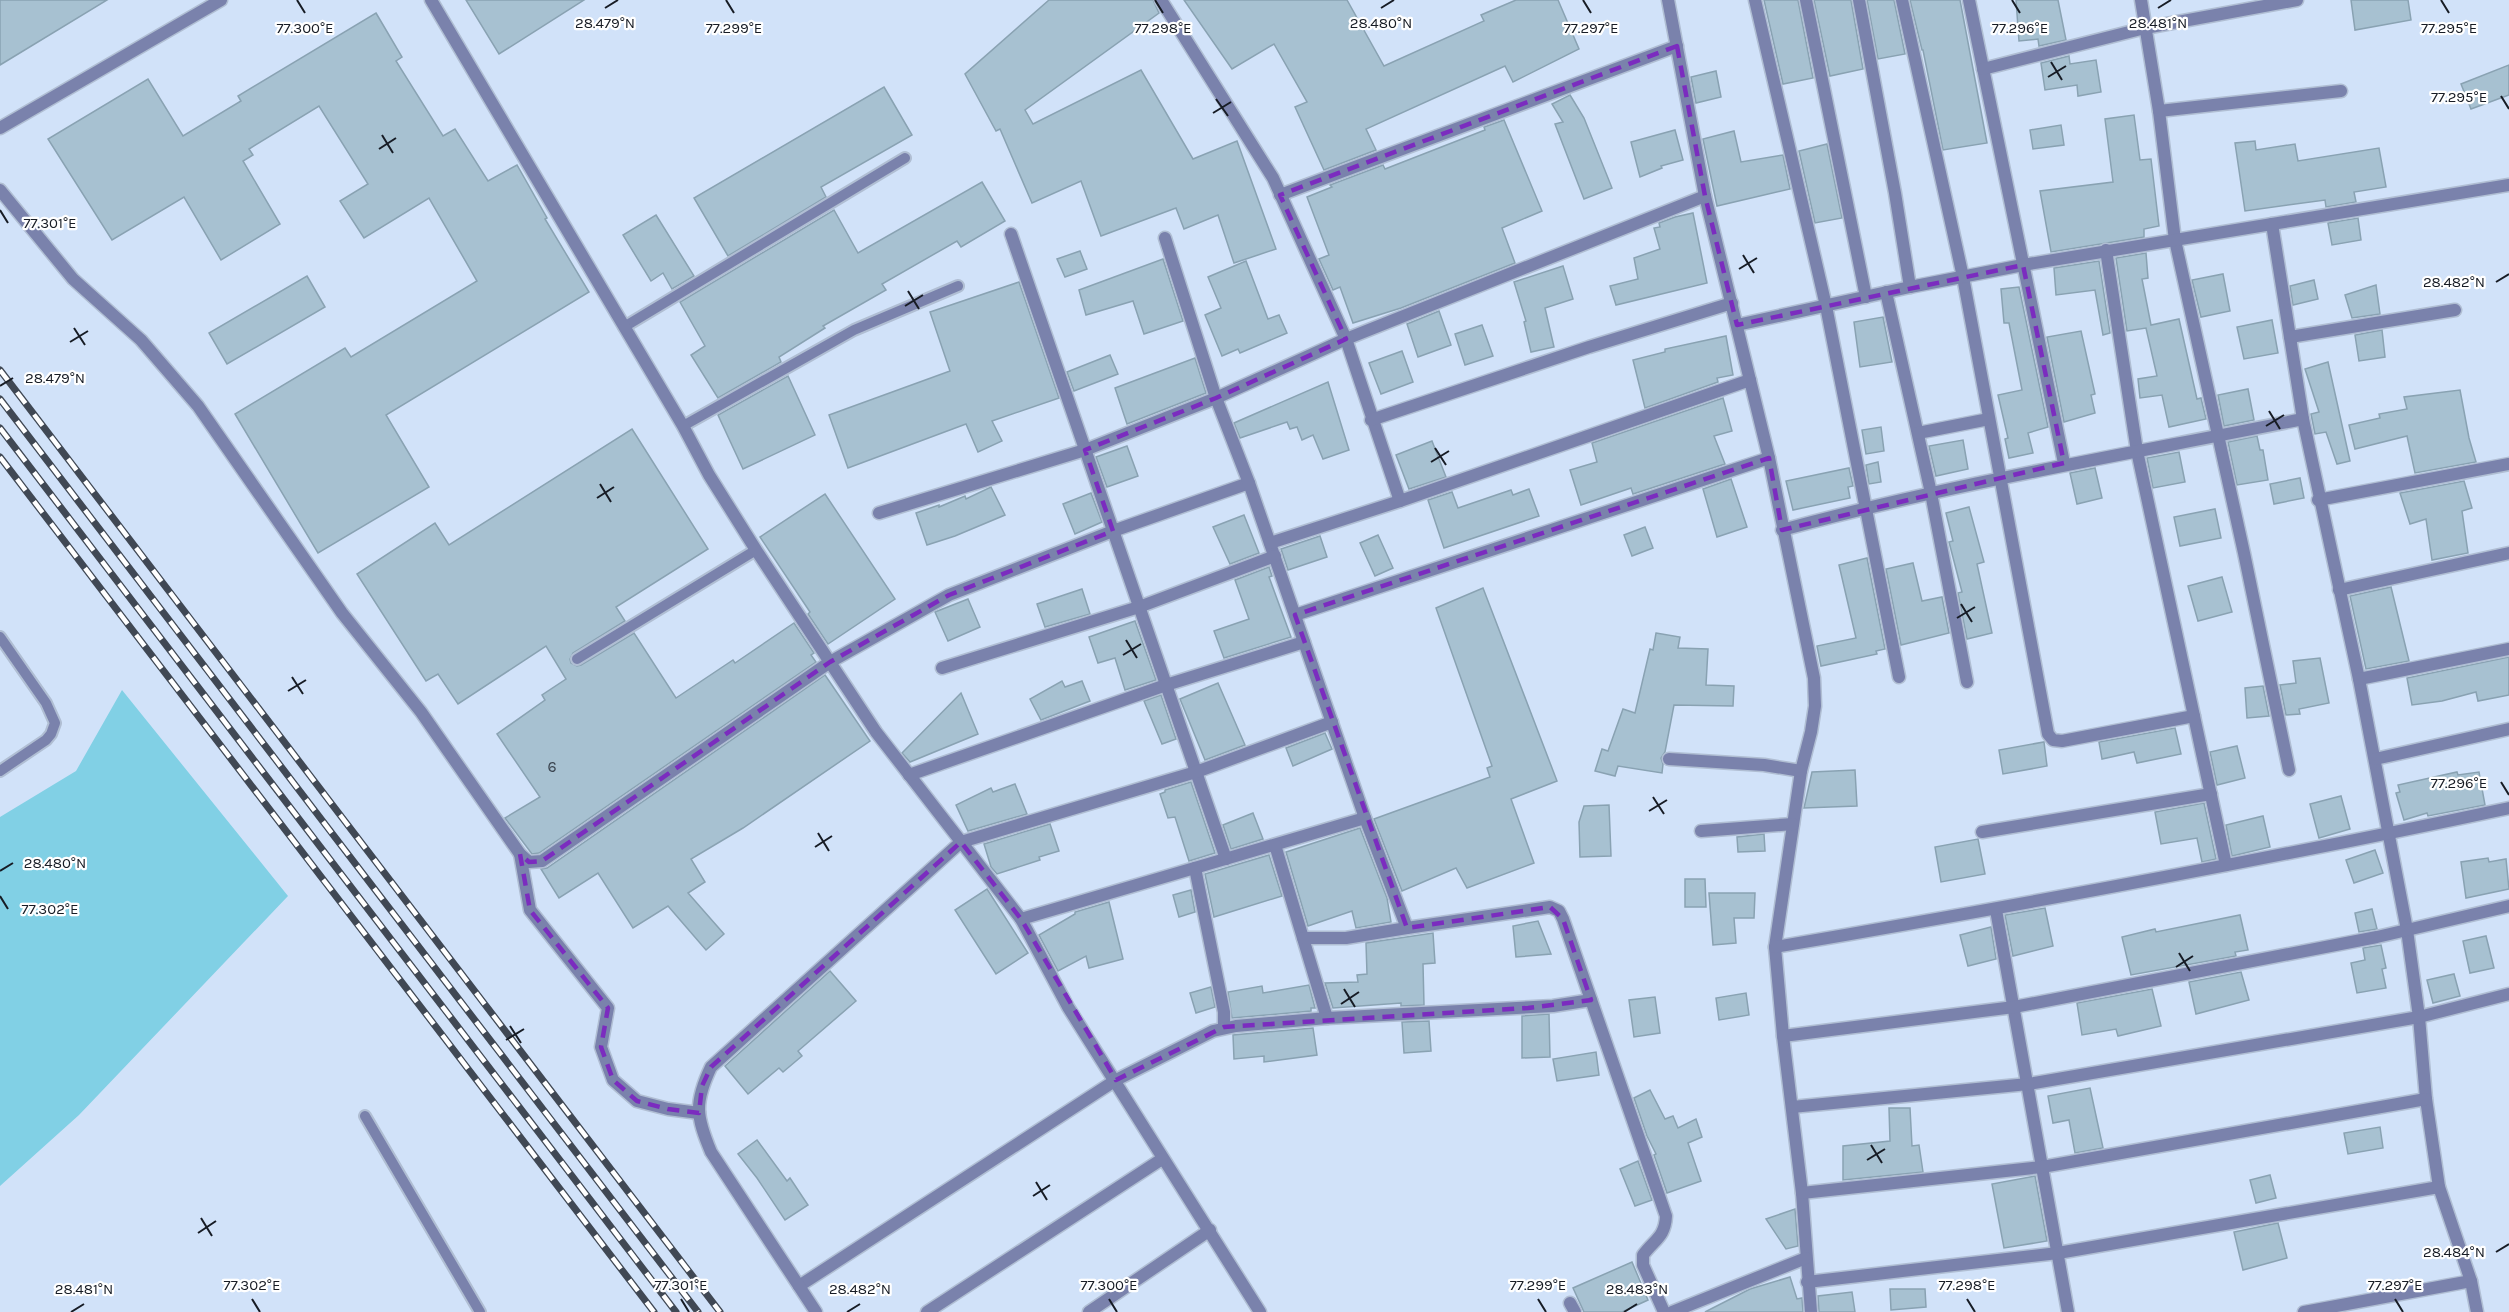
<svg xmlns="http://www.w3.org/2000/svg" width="2509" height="1312" viewBox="0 0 2509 1312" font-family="Karla,sans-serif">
  <rect width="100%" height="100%" fill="#d1e2f9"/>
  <!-- water -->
  <path fill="#81d0e5" d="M122 690 288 896 79 1115 0 1186V817L76 771Z"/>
  <!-- building -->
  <g fill="#a7c1d1" stroke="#89a2b2" stroke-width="1.5">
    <path d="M0 0H107L0 65Z"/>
    <path d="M466 0H584L499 54Z"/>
    <path d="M1049 0H1153L1159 13 1025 110 1033 124 1141 70 1193 159 1237 141 1276 249 1234 263 1218 215 1184 229 1176 208 1101 236 1081 181 1032 203 1000 129 996 131 965 74Z"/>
    <path d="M1184 0H1347L1384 66 1484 21 1481 15 1516 0H1558L1579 49 1513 82 1505 66 1366 129 1376 150 1324 170 1295 107 1307 102 1274 44 1232 69Z"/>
    <path d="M1764 0H1798L1813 78 1783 84Z"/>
    <path d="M1814 0H1851L1863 69 1830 76Z"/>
    <path d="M1867 0H1894L1905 54 1878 59Z"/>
    <path d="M1910 0H1960L1987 143 1943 150 1923 50H1922Z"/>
    <path d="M2016 0H2058L2066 40 2039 46 2038 39 2019 41Z"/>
    <path d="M2351 0H2408L2411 20 2355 30Z"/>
    <path d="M376 13 402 57 396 61 443 136 455 129 488 181 517 165 547 218 545 219 589 292 386 415 429 487 318 553 235 414 345 348 351 357 477 281 429 198 364 238 340 201 368 184 319 106 249 149 253 155 243 161 280 224 221 260 184 197 112 240 48 139 148 79 183 136 241 101 238 96Z"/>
    <path d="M2069 56 2070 64 2096 60 2101 92 2078 96 2077 85 2045 90 2041 63Z"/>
    <path d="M2509 65V95L2471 109 2461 84Z"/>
    <path d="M1716 71 1721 97 1696 103 1691 77Z"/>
    <path d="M884 87 912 135 821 187 826 197 728 256 694 198Z"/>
    <path d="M1570 95 1584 118 1612 188 1584 199 1555 124 1563 122 1552 104Z"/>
    <path d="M2134 115 2140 160 2151 159 2159 226 2144 229V237L2051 252 2040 191 2113 182 2105 119Z"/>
    <path d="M1504 120 1542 211 1502 228 1515 263 1401 308 1353 323 1340 287 1333 290 1319 259 1329 255 1307 197 1332 187 1330 185 1383 165 1385 169 1485 130 1484 127Z"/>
    <path d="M2061 125 2064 145 2033 149 2030 130Z"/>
    <path d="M1675 130 1683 160 1661 166 1662 168 1640 177 1631 142Z"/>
    <path d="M1734 131 1741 162 1783 155 1790 189 1717 206 1703 139Z"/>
    <path d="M2255 141 2256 150 2295 144 2298 161 2379 148 2386 187 2354 192 2356 202 2326 207 2325 200 2245 211 2235 143Z"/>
    <path d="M1827 144 1842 218 1815 223 1799 151Z"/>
    <path d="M982 182 1005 221 961 247 957 241 882 284 886 290 823 326 825 328 779 357 781 362 718 398 691 355 705 346 680 302 834 210 858 253Z"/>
    <path d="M1693 213 1707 283 1616 305 1610 286 1638 279 1634 258 1660 249 1654 228 1660 227 1659 223 1675 217Z"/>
    <path d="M656 215 694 276 672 289 663 273 651 281 623 235Z"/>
    <path d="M2358 218 2361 240 2332 245 2328 223Z"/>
    <path d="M1080 251 1087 269 1065 277 1057 259Z"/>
    <path d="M2146 253 2148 278 2142 279 2151 325 2179 319 2197 399 2201 398 2206 419 2169 427 2162 395 2140 398 2138 379 2157 376 2146 328 2127 331 2116 258Z"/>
    <path d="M1163 259 1183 321 1144 334 1133 301 1086 315 1079 290Z"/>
    <path d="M1246 261 1268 319 1279 315 1287 333 1240 353 1238 349 1222 356 1205 315 1221 308 1208 277Z"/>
    <path d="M2099 261 2110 333 2103 335 2095 290 2056 295 2054 268Z"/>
    <path d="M1563 266 1573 299 1545 308 1554 347 1531 352 1524 322 1526 321 1514 282Z"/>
    <path d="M2223 274 2230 311 2201 317 2192 280Z"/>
    <path d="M307 276 325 307 227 364 209 333Z"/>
    <path d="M2314 280 2318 299 2293 305 2290 286Z"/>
    <path d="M1019 282 1059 398 992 421 1002 441 978 452 966 424 848 468 829 415 950 371 930 312Z"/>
    <path d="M2376 285 2380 314 2352 318 2345 295Z"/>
    <path d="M2019 287 2048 427 2028 433 2033 453 2009 458 2005 439 2008 438 1998 395 2022 390 2009 323H2004L2001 289Z"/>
    <path d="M1439 311 1451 345 1418 357 1407 324Z"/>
    <path d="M1883 317 1892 362 1860 367 1854 322Z"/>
    <path d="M2272 320 2278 353 2244 359 2237 327Z"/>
    <path d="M1482 325 1493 356 1465 365 1455 334Z"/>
    <path d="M2382 330 2385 357 2359 361 2355 335Z"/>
    <path d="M2081 331 2095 394 2091 395 2095 413 2064 422 2047 337Z"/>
    <path d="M1726 336 1733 375 1717 378 1718 382 1645 408 1633 360 1665 352V349Z"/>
    <path d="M1402 351 1413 382 1381 394 1369 363Z"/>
    <path d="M1110 355 1118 374 1074 391 1067 372Z"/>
    <path d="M1195 358 1206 393 1127 424 1115 388Z"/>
    <path d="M2328 362 2350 461 2337 464 2326 432 2315 434 2311 414 2319 412 2305 369Z"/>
    <path d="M788 376 815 435 743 469 718 415Z"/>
    <path d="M1328 382 1349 450 1323 459 1313 435 1302 440 1297 427 1290 429 1287 422 1240 438 1234 423Z"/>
    <path d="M2248 389 2254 420 2224 426 2218 395Z"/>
    <path d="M2460 390 2469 438 2476 462 2415 473 2407 436 2355 449 2349 425 2380 418 2379 414 2407 409 2404 397Z"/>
    <path d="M1723 398 1732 431 1714 436 1725 464 1633 494 1631 488 1581 505 1570 470 1597 462 1592 443Z"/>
    <path d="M1881 427 1884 451 1866 454 1862 430Z"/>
    <path d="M632 429 708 549 616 607 625 621 573 653 570 659 571 663 577 666 581 665 634 633 676 698 733 660 735 663 794 623 814 653 811 655 816 662 539 853 532 854 505 818 540 797 497 734 545 700 542 695 566 679 546 646 458 704 438 674 426 681 357 574 435 523 449 545Z"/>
    <path d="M2257 436 2260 450H2263L2268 480 2237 485 2228 442Z"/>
    <path d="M1963 440 1968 469 1936 476 1929 446Z"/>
    <path d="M1432 441 1446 477 1409 489 1396 455Z"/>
    <path d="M1127 446 1138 476 1107 487 1096 457Z"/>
    <path d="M2179 452 2185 482 2153 488 2147 458Z"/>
    <path d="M1878 462 1881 482 1869 484 1866 465Z"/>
    <path d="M1849 468 1853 486 1848 487 1850 498 1793 510 1786 481Z"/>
    <path d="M2095 468 2102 498 2077 504 2070 473Z"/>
    <path d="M2300 478 2304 498 2274 504 2270 484Z"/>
    <path d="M1731 479 1747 527 1717 537 1703 489Z"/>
    <path d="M2464 481 2472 508 2462 511 2468 553 2432 560 2426 519 2410 524 2400 493Z"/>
    <path d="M991 487 1005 515 955 536 927 545 916 513 939 505V507L965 496 966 499Z"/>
    <path d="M1529 489 1539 516 1444 548 1428 500 1452 492 1458 508 1511 490 1513 495Z"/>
    <path d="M1091 493 1102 522 1075 534 1063 504Z"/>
    <path d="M825 494 895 599 828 644 808 614 810 612 760 537Z"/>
    <path d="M1969 507 1984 562 1977 564 1992 633 1967 639 1958 593 1962 592 1949 542 1953 541 1946 513Z"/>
    <path d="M2215 509 2221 538 2180 546 2174 517Z"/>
    <path d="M1244 515 1259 553 1230 564 1213 527Z"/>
    <path d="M1645 527 1653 548 1632 556 1624 535Z"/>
    <path d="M1378 535 1393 568 1375 576 1360 543Z"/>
    <path d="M1320 536 1327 557 1288 570 1281 549Z"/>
    <path d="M1867 558 1885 649 1876 651 1877 654 1821 666 1817 646 1856 638 1839 565Z"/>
    <path d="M1913 563 1922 601 1942 597 1949 633 1901 645 1886 569Z"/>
    <path d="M1269 567 1272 576 1269 577 1291 637 1224 658 1214 631 1249 619 1235 580Z"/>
    <path d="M2222 577 2232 612 2198 621 2188 586Z"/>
    <path d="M2391 587 2409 661 2366 669 2350 596Z"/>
    <path d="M1483 588 1557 781 1511 799 1534 863 1467 888 1456 868 1402 891 1374 819 1490 777 1487 768 1492 766 1436 608Z"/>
    <path d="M1082 589 1090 614 1045 627 1037 604Z"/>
    <path d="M968 599 980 627 948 641 935 612Z"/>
    <path d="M1135 621 1156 680 1125 690 1115 658 1098 663 1089 637Z"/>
    <path d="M1656 633 1680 637 1678 648 1708 649 1706 685 1734 686 1733 706 1674 705 1665 752 1661 758 1663 764 1662 773 1618 766 1615 776 1595 771 1602 749 1608 751 1623 709 1635 713 1650 649 1653 650Z"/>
    <path d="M2509 657V695L2478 701 2476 692 2442 701 2412 705 2407 678Z"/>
    <path d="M2320 658 2329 703 2299 709 2300 714 2286 715 2280 685 2296 683 2293 661Z"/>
    <path d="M825 675 870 741 743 828 691 859 705 882 688 893 724 934 706 950 668 906 633 928 598 873 559 898 541 869 547 868Z"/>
    <path d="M1062 681 1065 687 1082 681 1090 701 1041 720 1030 699Z"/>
    <path d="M1218 683 1245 745 1205 760 1180 699Z"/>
    <path d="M2263 686 2269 716 2247 718 2245 688Z"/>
    <path d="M961 693 978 734 910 762 902 753Z"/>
    <path d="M1161 695 1176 739 1162 744 1144 701Z"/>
    <path d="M2175 728 2181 754 2137 763 2134 752 2102 759 2099 742Z"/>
    <path d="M1325 733 1332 749 1293 766 1286 748Z"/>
    <path d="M2044 742 2047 766 2003 774 1999 750Z"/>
    <path d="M2237 746 2245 778 2217 785 2210 752Z"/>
    <path d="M1855 770 1857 806 1804 808 1812 772Z"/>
    <path d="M2457 772 2458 775 2479 772 2485 805 2428 816 2427 813 2404 820 2396 793 2400 792 2398 785Z"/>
    <path d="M1191 782 1215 853 1189 861 1175 817 1168 818 1160 794 1165 792V790Z"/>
    <path d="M1015 784 1027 814 968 831 956 805 991 788 993 792Z"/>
    <path d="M2341 796 2350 829 2319 838 2310 804Z"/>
    <path d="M2204 803 2216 859 2202 862 2197 838 2161 844 2155 812Z"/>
    <path d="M1609 805 1611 856 1580 857 1579 822 1584 806Z"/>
    <path d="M1253 813 1263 839 1231 849 1223 825Z"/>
    <path d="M2263 816 2270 847 2232 856 2226 825Z"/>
    <path d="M1050 824 1059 851 1039 857 1040 860 997 874 991 867 984 844Z"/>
    <path d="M1360 828 1387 898 1391 922 1356 928 1352 911 1308 926 1286 852Z"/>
    <path d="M1764 834 1765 851 1738 852 1737 837Z"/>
    <path d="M1978 839 1985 874 1941 882 1935 847Z"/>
    <path d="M2375 850 2383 873 2354 883 2346 860Z"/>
    <path d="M1269 855 1282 896 1214 917 1205 874Z"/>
    <path d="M2488 858 2489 862 2506 859 2509 889 2466 898 2461 862Z"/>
    <path d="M1685 879H1705L1706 907H1685Z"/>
    <path d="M987 889 1028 953 996 974 955 910Z"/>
    <path d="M1191 890 1195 912 1179 917 1173 895Z"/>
    <path d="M1709 893H1755L1754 918H1734L1736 943 1713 945Z"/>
    <path d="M1109 902 1123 959 1089 968 1086 956 1058 971 1039 935 1075 914V912Z"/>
    <path d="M2045 908 2053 946 2013 956 2005 915Z"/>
    <path d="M2372 909 2377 929 2359 932 2355 913Z"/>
    <path d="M2240 915 2248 950 2235 952 2236 956 2131 975 2122 937 2155 929 2156 932Z"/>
    <path d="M1538 921 1551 954 1516 957 1513 926Z"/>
    <path d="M1991 927 1996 959 1968 966 1960 935Z"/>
    <path d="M1433 933 1435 963 1423 964 1424 1005 1401 1006V1003L1333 1008 1325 983 1358 982 1357 975 1367 974 1366 943Z"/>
    <path d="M2486 936 2494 968 2470 973 2463 941Z"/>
    <path d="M2381 945 2386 968 2382 969 2386 988 2357 993 2351 963 2365 960 2363 948Z"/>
    <path d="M830 971 856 1001 798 1051 802 1056 783 1072 779 1068 748 1094 725 1066Z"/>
    <path d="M2241 972 2249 1000 2196 1014 2189 982Z"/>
    <path d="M2454 974 2460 996 2433 1003 2427 980Z"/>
    <path d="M1309 985 1315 1008H1311V1011L1232 1018 1228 992 1262 986 1263 993Z"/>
    <path d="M1211 987 1215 1007 1196 1013 1190 993Z"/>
    <path d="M2152 989 2161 1026 2118 1036 2116 1029 2082 1035 2077 1003Z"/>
    <path d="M1746 993 1749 1015 1719 1020 1716 998Z"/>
    <path d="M1655 997 1660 1033 1634 1037 1629 1000Z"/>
    <path d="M1549 1014 1550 1057 1522 1058V1016Z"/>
    <path d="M1429 1021 1431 1051 1404 1053 1402 1022Z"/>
    <path d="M1313 1028 1317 1055 1264 1062V1056L1234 1059 1233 1035Z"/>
    <path d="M1596 1052 1599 1075 1557 1081 1553 1059Z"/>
    <path d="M2090 1088 2103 1148 2075 1153 2069 1120 2053 1123 2048 1096Z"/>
    <path d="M1650 1090 1665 1119 1673 1116 1678 1128 1696 1119 1702 1137 1688 1143 1701 1181 1667 1193 1654 1155 1656 1154 1647 1136 1634 1098Z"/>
    <path d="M1889 1108H1910L1912 1146 1919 1145 1923 1172 1843 1180V1146L1890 1141Z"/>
    <path d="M2380 1127 2383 1148 2348 1154 2344 1133Z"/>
    <path d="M757 1140 787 1181 790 1178 808 1205 785 1220 757 1178 738 1154Z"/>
    <path d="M1638 1161 1652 1200 1635 1206 1620 1169Z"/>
    <path d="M2270 1175 2276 1198 2256 1203 2250 1180Z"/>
    <path d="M2035 1176 2047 1241 2004 1248 1992 1184Z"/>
    <path d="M1795 1209 1798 1246 1786 1249 1766 1219Z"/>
    <path d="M2278 1223 2287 1258 2243 1270 2234 1232Z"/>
    <path d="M1632 1262 1648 1300 1622 1312H1584L1573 1288Z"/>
    <path d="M1790 1277 1797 1299 1802 1298 1803 1312H1705L1750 1289Z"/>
    <path d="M1890 1289H1925L1926 1307 1891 1310Z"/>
    <path d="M1852 1292 1855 1312H1819L1818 1296Z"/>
  </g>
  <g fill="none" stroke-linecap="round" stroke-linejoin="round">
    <!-- service casing -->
    <g stroke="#b0bed3" stroke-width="14">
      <g id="service">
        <path d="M624 327 905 158"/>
        <path d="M683 426 854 330 958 286"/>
        <path d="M0 637 46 703 55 723 51 734 46 740 0 771"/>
        <path d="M577 659 756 550"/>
        <path d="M365 1116 480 1312"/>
      </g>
    </g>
    <!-- minor casing -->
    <g stroke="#b0bed3" stroke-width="15">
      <g id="minor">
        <path d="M431 0 683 426 709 475 756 550 876 732 1021 919 1365 818"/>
        <path d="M1161 0 1273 178 1346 339 1400 501"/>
        <path d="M1668 0 1705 196 1769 458 1814 678 1815 706 1811 732 1801 771 1775 947 1783 1036 1802 1193 1811 1312"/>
        <path d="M1755 0 1826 306 1899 677"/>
        <path d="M1806 0 1866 297"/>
        <path d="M1859 0 1895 193 1910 287"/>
        <path d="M1902 0 1963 277 2048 734 2053 740 2062 741 2194 716"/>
        <path d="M1969 0 2064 463"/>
        <path d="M2141 0 2159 111 2175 240 2244 553 2289 770"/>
        <path d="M1983 69 2145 28 2297 0"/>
        <path d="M2159 111 2341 91"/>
        <path d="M0 128 221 0"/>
        <path d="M0 190 73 279 141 340 198 406 342 613 421 712 520 854 529 862 542 861 830 662 949 595 1113 531 1249 483"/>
        <path d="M1280 195 1677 46"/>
        <path d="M2272 224 2303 419 2359 679 2407 930 2419 1017 2426 1099 2439 1187 2471 1281 2477 1312"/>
        <path d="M1011 234 1226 859"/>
        <path d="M1165 238 1216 398 1249 483 1365 818 1407 928 1550 907 1559 911 1563 919 1666 1216C1665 1237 1655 1239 1643 1255V1265L1664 1312"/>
        <path d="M2106 250 2137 451 2226 865"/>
        <path d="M1886 292 1931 493 1967 682"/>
        <path d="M1737 325 1910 287 2023 265 2509 185"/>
        <path d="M2290 337 2455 310"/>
        <path d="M1371 420 1589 347 1732 303"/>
        <path d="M1918 433 1989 419"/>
        <path d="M2318 500 2509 464"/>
        <path d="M879 513 1085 450 1216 398 1346 339 1705 196"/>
        <path d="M1782 530C1954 483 2129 454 2303 419"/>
        <path d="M1270 543 1400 501 1750 380"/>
        <path d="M2339 590 2509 553"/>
        <path d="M1295 615 1769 458"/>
        <path d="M942 668 1139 607 1275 556"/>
        <path d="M2359 679 2509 649"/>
        <path d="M1669 759 1764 765 1801 771"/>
        <path d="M2375 759 2509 729"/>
        <path d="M909 775 1166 685 1304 642"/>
        <path d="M1701 831 1793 824"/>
        <path d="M1982 832 2211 794"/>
        <path d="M1275 845 1327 1018"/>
        <path d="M520 854 530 910 608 1008 601 1047 613 1080 637 1101 668 1109 699 1113"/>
        <path d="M1195 868 1224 1012V1027"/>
        <path d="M1996 910 2068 1312"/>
        <path d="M1021 919 1068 1007 1260 1312"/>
        <path d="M1303 938H1346L1407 928"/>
        <path d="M1775 947C2021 905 2265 860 2509 808"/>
        <path d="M1783 1036 2014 1007 2377 937 2509 906"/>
        <path d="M1792 1107 2028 1084 2419 1017 2509 994"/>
        <path d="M1802 1193 2042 1167 2426 1099"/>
        <path d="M1807 1282 2058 1253 2439 1187"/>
        <path d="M799 1286 1116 1080 1213 1031 1236 1026 1327 1018 1553 1006 1591 1000"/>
        <path d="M1570 1303 1575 1312"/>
        <path d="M816 1312 711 1152C696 1116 694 1103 711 1067L961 842 1196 772 1332 722"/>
        <path d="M927 1312 1162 1159"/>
        <path d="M1089 1312 1210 1230"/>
        <path d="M1672 1312 1806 1258"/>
        <path d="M2304 1312 2471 1281"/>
      </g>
    </g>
    <!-- service -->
    <use href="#service" stroke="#7a82ac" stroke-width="10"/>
    <!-- minor -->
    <use href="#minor" stroke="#7a82ac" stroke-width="12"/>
    <!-- rail casing -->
    <g stroke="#404854" stroke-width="7">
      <g id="rail">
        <path d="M0 370 720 1312"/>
        <path d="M0 399 698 1312"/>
        <path d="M0 428 676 1312"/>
        <path d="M0 457 654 1312"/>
      </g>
    </g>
    <!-- rail -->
    <use href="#rail" stroke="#fff" stroke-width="4.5" stroke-dasharray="14" stroke-linecap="butt"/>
  </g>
  <!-- marked area -->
  <path fill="none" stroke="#7b2cbf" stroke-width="4.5" stroke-dasharray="12 8" stroke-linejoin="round" d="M1677 46 1705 196 1737 325 2023 265 2064 463 1782 530 1769 458 1295 615 1407 928 1550 907 1563 919 1591 1000 1528 1008 1224 1027 1116 1080 1021 919 961 842 711 1067 702 1086 699 1113 668 1109 637 1101 613 1080 601 1047 608 1008 530 910 520 854 529 862 542 861 830 662 949 595 1113 531 1085 450 1216 398 1346 339 1280 195Z"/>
  <!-- ticks -->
  <path fill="none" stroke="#171c25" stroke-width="2" d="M297 0 305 13M726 0 734 13M1155 0 1163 13M1583 0 1591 13M2012 0 2020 13M2441 0 2449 13M605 8 618 0M1381 8 1394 0M2158 8 2171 0M2051 62 2062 80M2048 77 2066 66M2501 96 2509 109M1216 99 1228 116M1213 113 1231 102M382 135 393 153M379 149 396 138M0 210 8 223M1743 255 1754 273M1739 269 1757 258M2496 282 2509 274M908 291 919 309M905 306 923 295M74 328 85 345M70 342 88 331M0 386 13 378M2269 411 2280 429M2266 426 2284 415M1435 448 1446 465M1431 462 1449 451M600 484 611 502M597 498 614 487M1961 604 1972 622M1957 618 1975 607M1126 640 1137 658M1123 655 1141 644M292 677 303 694M288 691 306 680M2501 782 2509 795M1653 797 1664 814M1649 811 1667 800M818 833 829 851M815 847 832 836M0 871 13 863M0 896 8 909M2179 953 2190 971M2176 967 2193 956M1344 989 1355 1007M1341 1004 1359 992M510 1026 521 1043M506 1040 524 1029M1871 1145 1882 1163M1867 1160 1885 1149M1036 1182 1047 1200M1033 1196 1050 1185M201 1218 212 1236M198 1233 216 1221M2496 1252 2509 1244M252 1299 260 1312M681 1299 689 1312M1109 1299 1117 1312M1538 1299 1546 1312M1967 1299 1975 1312M2395 1299 2403 1312M71 1312 84 1304M847 1312 860 1304M1624 1312 1637 1304"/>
  <g text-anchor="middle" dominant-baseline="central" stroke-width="4.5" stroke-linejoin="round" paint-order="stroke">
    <!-- number labels -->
    <g font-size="16" fill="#3b4550">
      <text x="552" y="766">6</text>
    </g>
  </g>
  <g font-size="15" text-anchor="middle" fill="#171c25" stroke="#fff" stroke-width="4.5" stroke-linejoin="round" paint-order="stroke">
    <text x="605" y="28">28.479°N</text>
    <text x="2158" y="28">28.481°N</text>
    <text x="1381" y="28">28.480°N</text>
    <text x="2449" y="33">77.295°E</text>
    <text x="305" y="33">77.300°E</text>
    <text x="734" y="33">77.299°E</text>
    <text x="1163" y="33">77.298°E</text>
    <text x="1591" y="33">77.297°E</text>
    <text x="2020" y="33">77.296°E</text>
    <text x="2459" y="102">77.295°E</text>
    <text x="50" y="228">77.301°E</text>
    <text x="2454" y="287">28.482°N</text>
    <text x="55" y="383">28.479°N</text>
    <text x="2459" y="788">77.296°E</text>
    <text x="55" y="868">28.480°N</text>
    <text x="50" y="914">77.302°E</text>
    <text x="2454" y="1257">28.484°N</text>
    <text x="252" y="1290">77.302°E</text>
    <text x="681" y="1290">77.301°E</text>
    <text x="1109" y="1290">77.300°E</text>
    <text x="1538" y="1290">77.299°E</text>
    <text x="1967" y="1290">77.298°E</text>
    <text x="2395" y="1290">77.297°E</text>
    <text x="84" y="1294">28.481°N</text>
    <text x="860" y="1294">28.482°N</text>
    <text x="1637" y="1294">28.483°N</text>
  </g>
</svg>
